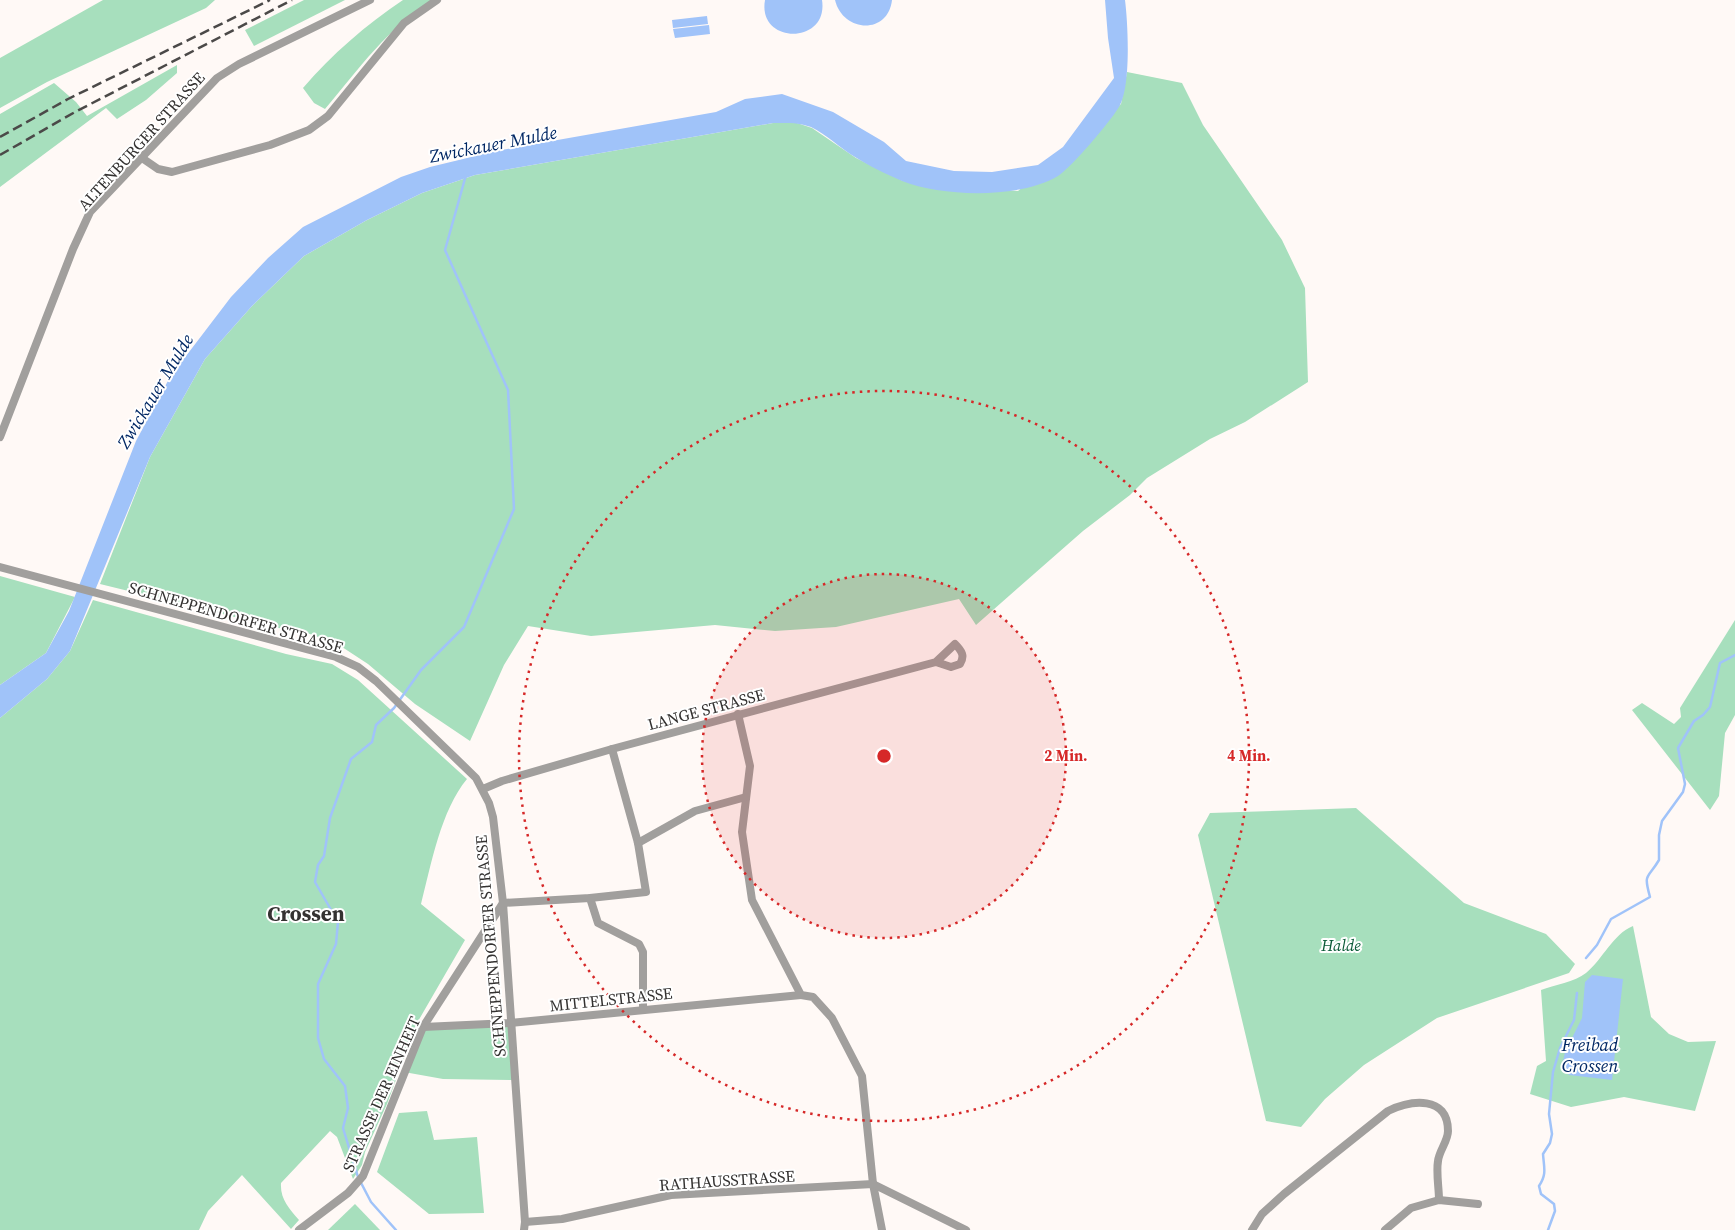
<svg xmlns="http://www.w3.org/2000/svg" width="1735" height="1230" viewBox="0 0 1735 1230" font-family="'Source Serif 4',serif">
  <rect width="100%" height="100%" fill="#fff9f6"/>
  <!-- green -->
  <g fill="#a7dfbd">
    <path d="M103 0H215L206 8 47 82 0 108V58Z"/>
    <path d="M304 0H345L254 46 245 30Z"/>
    <path d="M403 0H433C389 26 358 70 325 109L314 103 303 88C332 54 366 25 403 0Z"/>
    <path d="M177 65V73L146 100 117 119 106 108 0 187V114L54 83 76 102 87 116Z"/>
    <path d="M1127 72 1182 83 1203 125 1282 240 1305 288 1308 382 1245 422 1210 439 1147 478 1130 495 1083 531 976 625 959 599 836 627 775 631 715 625 591 636 528 626 504 665 470 741 415 704 368 664 339 645 310 634 279 628 100 584 150 457 205 359 252 306 304 256 367 220 422 193 475 175 773 123H797L812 128 856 158 903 181 1018 191 1121 104Z"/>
    <path d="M0 576 75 597 46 653 0 685Z"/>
    <path d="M93 600 286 654 332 664 358 680 467 779C441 810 431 865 421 904L465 940 417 1023 387 1104 365 1152 362 1165 353 1179 337 1137 330 1131 281 1183C280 1199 289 1208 299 1220L291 1229 242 1175 208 1211 199 1230H0V718L47 679 70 651Z"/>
    <path d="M1735 620V715L1725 733 1719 796 1710 810 1632 710 1642 703 1674 724 1681 717 1680 708Z"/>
    <path d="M1356 808 1464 903 1546 934 1575 964 1569 973 1437 1018 1364 1065 1325 1099 1301 1127 1266 1121 1198 835 1210 813Z"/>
    <path d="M1633 926 1651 1017 1669 1034 1688 1042 1716 1041 1695 1111 1624 1097 1571 1107 1530 1094 1537 1066 1546 1061 1541 990C1554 985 1575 982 1586 973 1603 959 1613 934 1633 926Z"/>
    <path d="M510 1023 514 1080 443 1079 404 1072 423 1027Z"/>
    <path d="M427 1111 434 1140 477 1137 484 1213 429 1214 377 1172 399 1113Z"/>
    <path d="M355 1204 380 1230H328Z"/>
  </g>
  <!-- water -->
  <g fill="#a0c3f9">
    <path d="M765 0H822C829 45 757 45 765 0Z"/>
    <path d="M835 0H892C888 35 843 33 835 0Z"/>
    <path d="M1105 0H1125C1128 24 1131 84 1120 105 1113 119 1070 169 1058 176 1019 199 943 197 902 181 886 174 869 166 855 157 840 148 826 134 811 127 798 122 786 123 773 123L475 175 422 193 367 220 304 256 252 306 205 359 150 457 70 651 47 679 0 718V685L46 653 69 611 136 441 170 377 231 297 268 258 303 227 401 177 430 167 496 151 716 112 745 99 782 94 833 112 884 142 906 161 954 171 992 172 1038 165 1063 147 1114 78 1108 38Z"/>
    <path d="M707 16 708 24 673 28 672 20Z"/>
    <path d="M709 25 710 34 675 38 673 29Z"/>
    <path d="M1592 975 1623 979 1612 1080 1569 1075 1562 1066 1565 1052 1582 1018 1585 982Z"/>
  </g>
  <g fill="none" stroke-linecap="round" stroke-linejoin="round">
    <!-- stream -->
    <g stroke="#a0c3f9" stroke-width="2.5">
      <path d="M1586 958 1597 945 1611 919 1650 897C1643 872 1648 879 1659 860V835L1662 821 1683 792 1685 784 1678 748 1694 721 1703 715 1710 707 1720 663 1735 655"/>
      <path d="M396 1230 371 1202 358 1177 343 1128 348 1108 345 1086 324 1059 318 1038V984L336 944 338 922 315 882 318 865 324 856 330 818 351 759 372 742 376 725 394 708 421 670 464 627 514 509 508 390 445 250 466 175"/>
      <path d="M1548 1230 1555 1211 1554 1204 1541 1194 1539 1186C1547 1174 1544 1168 1543 1154L1550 1143 1552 1134 1549 1114 1553 1072 1560 1048 1574 1020 1577 993"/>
    </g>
    <!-- minor -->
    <g stroke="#a19f9d" stroke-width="8">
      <path d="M142 158 158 169 172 172 270 145 309 130 328 116 404 23 437 0"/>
      <path d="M0 437 73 249 90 212 217 78 239 64 370 0"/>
      <path d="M0 567 336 657 358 667 376 681 476 778 489 803 493 817 503 903 525 1222 524 1230"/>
      <path d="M738 714 750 766 742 832 752 900 801 995 813 997 832 1018 862 1076 873 1184 882 1230"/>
      <path d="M483 789 502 781 612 749 936 662 955 644C962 651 965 656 960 664L951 667 936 662"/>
      <path d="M638 843 695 811 746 797"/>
      <path d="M590 898 598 923 639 944 643 952V1009"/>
      <path d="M423 1027 510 1023 801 995"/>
      <path d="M873 1184 966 1230"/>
      <path d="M525 1222 562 1219 671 1195 873 1184"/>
      <path d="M299 1230 348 1193 363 1176 423 1027 503 903 590 898 646 892 638 843 612 749"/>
      <path d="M1252 1230 1262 1214 1284 1194 1388 1111C1411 1100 1448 1095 1448 1131 1448 1141 1439 1151 1438 1161 1436 1173 1439 1188 1439 1200"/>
      <path d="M1385 1230 1411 1208 1439 1200 1478 1204"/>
    </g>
    <!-- rail -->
    <g stroke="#4b4948" stroke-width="2.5" stroke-dasharray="10 5" stroke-linecap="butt">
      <path d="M0 137 68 99 270 0"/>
      <path d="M0 155 75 112 292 0"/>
    </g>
  </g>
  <!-- distance rings -->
  <circle cx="884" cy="756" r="182" fill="#d62828" fill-opacity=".12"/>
  <g fill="none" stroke="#d62828" stroke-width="2.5" stroke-dasharray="2.5 5">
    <circle cx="884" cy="756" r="182"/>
    <circle cx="884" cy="756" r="365"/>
  </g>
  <g text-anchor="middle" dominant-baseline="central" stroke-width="4" stroke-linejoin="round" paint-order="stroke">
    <!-- street labels -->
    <g font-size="16" fill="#343231" stroke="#fff">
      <text transform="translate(141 141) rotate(-48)">ALTENBURGER STRASSE</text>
      <text transform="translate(236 617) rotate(16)">SCHNEPPENDORFER STRASSE</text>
      <text transform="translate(706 709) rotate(-15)">LANGE STRASSE</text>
      <text transform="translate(490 946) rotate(-95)">SCHNEPPENDORFER STRASSE</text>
      <text transform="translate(611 999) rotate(-6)">MITTELSTRASSE</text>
      <text transform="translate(381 1094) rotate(-66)">STRASSE DER EINHEIT</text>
      <text transform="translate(727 1180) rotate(-4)">RATHAUSSTRASSE</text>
    </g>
    <!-- park labels -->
    <g font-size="16" font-style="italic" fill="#0a5a37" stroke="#fff">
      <text x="1341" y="945">Halde</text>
    </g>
    <!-- water labels -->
    <g font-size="18" font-style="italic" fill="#002764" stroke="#fff">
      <text transform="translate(493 144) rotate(-11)">Zwickauer Mulde</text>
      <text transform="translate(155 391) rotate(-59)">Zwickauer Mulde</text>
      <text x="1590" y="1044">Freibad<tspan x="1590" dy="21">Crossen</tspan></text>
    </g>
    <!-- district labels -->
    <g font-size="21" font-weight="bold" fill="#343231" stroke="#fff">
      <text x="306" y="913">Crossen</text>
    </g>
  </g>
  <circle cx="884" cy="756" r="8" fill="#d62828" stroke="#fff" stroke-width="2.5"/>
  <g font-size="15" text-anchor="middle" font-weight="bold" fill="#d62828" stroke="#fff" stroke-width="4" stroke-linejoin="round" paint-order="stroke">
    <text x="1066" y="761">2 Min.</text>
    <text x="1249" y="761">4 Min.</text>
  </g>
</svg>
